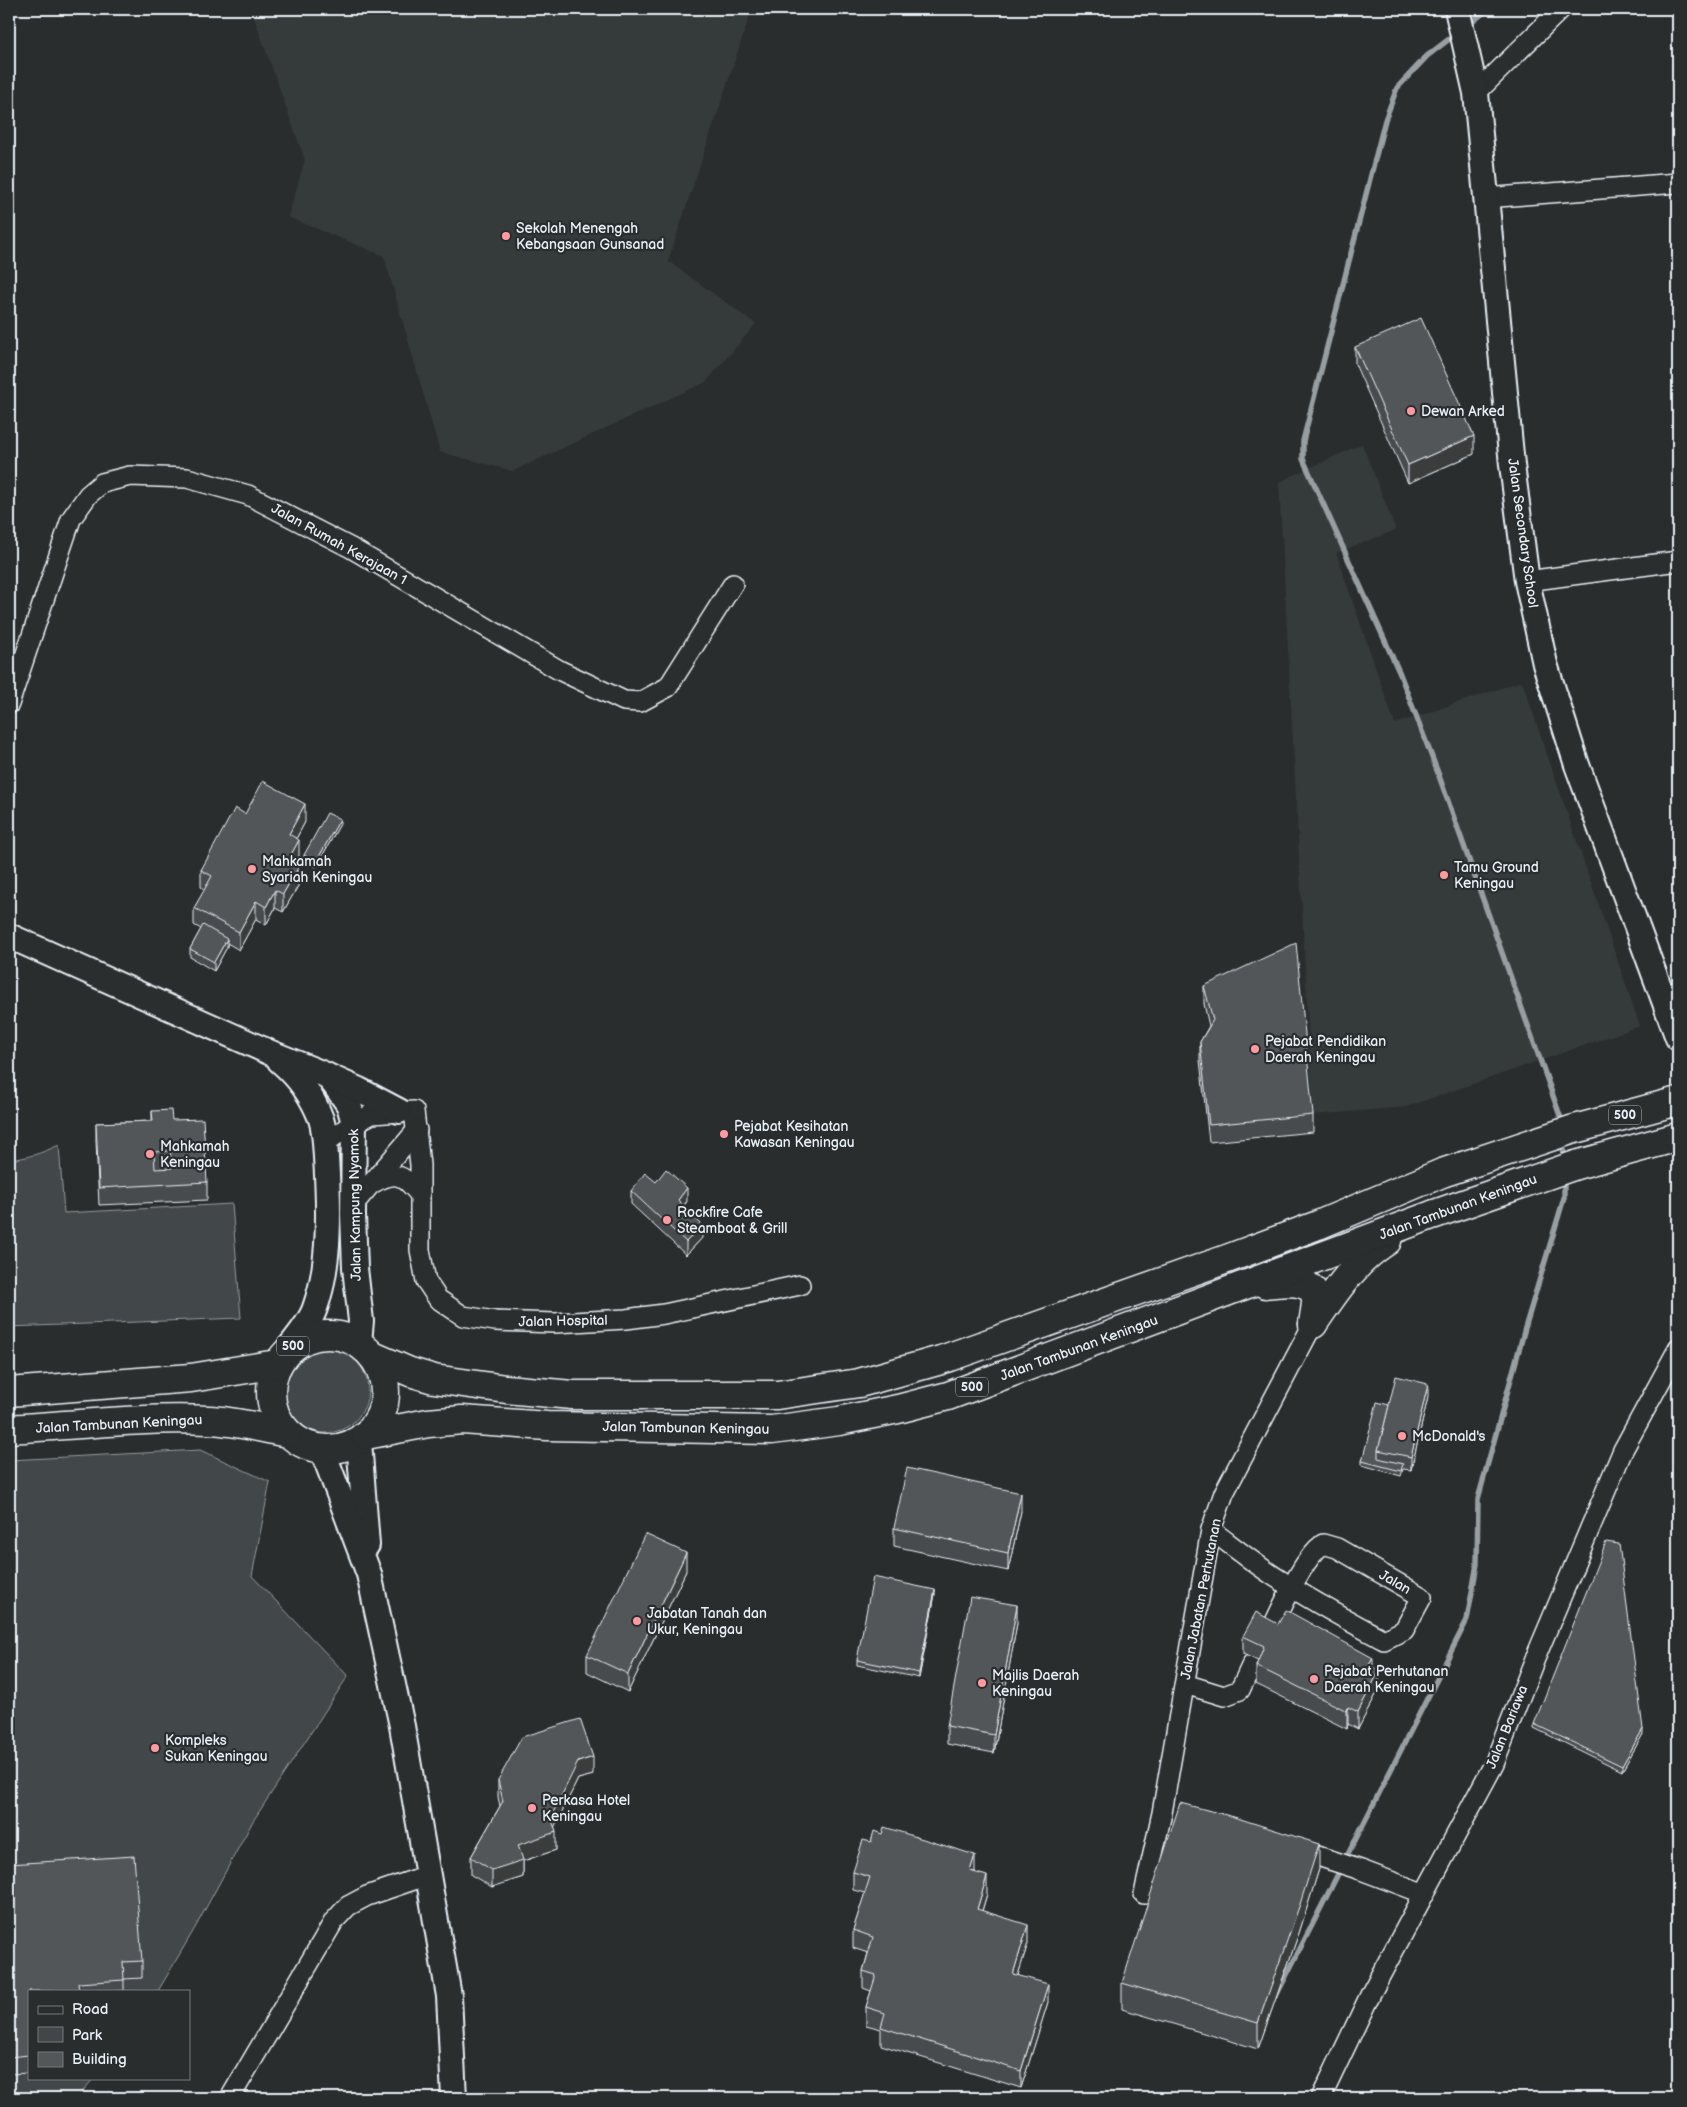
<svg xmlns="http://www.w3.org/2000/svg" width="1687" height="2107" viewBox="0 0 1687 2107" font-family="'Balsamiq Sans',sans-serif">
  <rect width="100%" height="100%" fill="#2a2d2e"/>
  <filter id="ink" filterUnits="userSpaceOnUse"><feTurbulence type="fractalNoise" baseFrequency=".02" numOctaves="2"/><feDisplacementMap in="SourceGraphic" scale="10" xChannelSelector="R" yChannelSelector="G"/><feConvolveMatrix kernelMatrix="1 2 1 2 8 2 1 2 1" color-interpolation-filters="sRGB"/></filter>
  <g filter="url(#ink)">
    <!-- built -->
    <g fill="#363a3b">
      <path d="M251 9H752L668 261 756 324 706 382 513 471 440 452 384 256 288 217 305 160Z"/>
      <path d="M1362 444 1396 530 1336 553 1395 724 1522 681 1640 1026 1406 1107 1313 1115 1279 482Z"/>
    </g>
    <!-- green -->
    <g fill="#424648" stroke="#959ca0">
      <path d="M59 1145 64 1213 232 1204 241 1318 9 1327V1160C27 1158 42 1153 59 1145Z"/>
      <circle cx="325" cy="1390" r="43"/>
      <path d="M200 1450 270 1482 252 1576 348 1676 253 1821 195 1928 158 1991H29V2078H94L77 2098H9V1460Z"/>
    </g>
    <g fill="none" stroke-linecap="round" stroke-linejoin="round">
      <!-- stream -->
      <g stroke="#989fa3" stroke-width="5.5">
        <path d="M1467 26 1488 9"/>
        <path d="M1457 33 1427 56 1397 88 1385 120 1303 441V459L1400 674 1438 773 1563 1124"/>
        <path d="M1563 1141 1564 1162"/>
        <path d="M1276 1996 1467 1620 1477 1564 1478 1499 1525 1328 1564 1198V1176"/>
      </g>
      <!-- minor casing -->
      <g stroke="#e8f1f8" stroke-width="22">
        <g id="minor">
          <path d="M1476 93 1561 9"/>
          <path d="M1485 198 1678 183"/>
          <path d="M1527 581 1678 561"/>
          <path d="M9 704 71 519 88 495 102 483 130 476 187 478 248 495 351 548 559 670 624 701 640 702 668 687 733 584"/>
          <path d="M325 1143 349 1126 372 1114 414 1111 420 1165V1250L426 1281 438 1299 463 1316 495 1321 555 1323 626 1319 664 1314 800 1285"/>
          <path d="M373 1183C398 1170 403 1175 420 1195"/>
          <path d="M353 1205 417 1130"/>
          <path d="M1211 1530C1234 1547 1256 1565 1280 1580 1313 1602 1349 1621 1384 1640L1404 1630 1422 1597 1337 1548 1323 1544C1302 1559 1283 1606 1271 1630"/>
          <path d="M1185 1684 1224 1696 1240 1690 1252 1664"/>
          <path d="M1296 1849 1361 1870 1425 1894"/>
          <path d="M1144 1894 1162 1813 1211 1530 1224 1493 1313 1324"/>
          <path d="M230 2098 334 1921 348 1906 367 1896 428 1875"/>
          <path d="M1321 2098 1371 1993 1494 1764 1534 1661 1623 1450 1678 1349"/>
        </g>
      </g>
      <!-- tertiary casing -->
      <g stroke="#e8f1f8" stroke-width="28">
        <g id="tertiary">
          <path d="M1457 9 1476 93 1512 465 1527 581 1545 664 1577 765 1678 1038"/>
          <path d="M9 936 271 1053 326 1075 334 1084 349 1105 354 1123 353 1215 355 1268 361 1321 359 1343"/>
          <path d="M280 1061C299 1077 312 1095 321 1119 325 1131 325 1144 326 1157 329 1204 331 1263 315 1308 310 1323 298 1336 288 1349"/>
          <path d="M330 1077 359 1090 399 1111"/>
          <path d="M359 1441 367 1545"/>
          <path d="M322 1449 369 1574 402 1726 449 1996 454 2098"/>
        </g>
      </g>
      <!-- primary casing -->
      <g stroke="#e8f1f8" stroke-width="31">
        <g id="primary">
          <path d="M1265 1284C1280 1282 1315 1277 1316 1300 1316 1308 1314 1316 1313 1324"/>
          <path d="M1313 1324C1335 1292 1354 1262 1387 1241"/>
          <circle cx="328" cy="1392" r="57"/>
          <path d="M373 1356 410 1372 434 1379 506 1389 572 1395H777L859 1383 941 1360 1224 1260 1318 1225 1442 1173 1571 1130 1678 1101"/>
          <path d="M9 1392 191 1378 277 1364"/>
          <path d="M9 1429C75 1425 142 1417 209 1420 235 1421 262 1428 288 1433"/>
          <path d="M366 1435 428 1423 462 1420 547 1426 772 1430 839 1421 898 1409 948 1396 1432 1215 1576 1165 1678 1137"/>
        </g>
      </g>
      <!-- minor -->
      <use href="#minor" stroke="#2a2d2e" stroke-width="19"/>
      <!-- tertiary -->
      <use href="#tertiary" stroke="#2a2d2e" stroke-width="24"/>
      <!-- primary -->
      <use href="#primary" stroke="#2a2d2e" stroke-width="28"/>
    </g>
    <!-- wall -->
    <g fill="#474b4d" stroke="#e8f1f8">
      <path d="M1355 347 1474 454 1408 483 1355 364Z"/>
      <path d="M245 814 305 822 296 839 299 858 294 866 298 886 283 912 275 908 266 925 256 919 239 950 227 943V947L214 971 190 957V949L201 929 194 925V908L205 890 201 887V870Z"/>
      <path d="M340 824 316 867 304 860V855Z"/>
      <path d="M1204 986 1313 1115V1132L1209 1142 1200 1060V1042L1209 1026 1204 1004Z"/>
      <path d="M152 1111 172 1120 207 1182V1200L99 1205 96 1141V1123L152 1121Z"/>
      <path d="M656 1182 687 1201 684 1206 702 1238 686 1255 631 1204V1191Z"/>
      <path d="M1428 1397 1411 1470 1403 1469 1401 1476 1362 1465V1461L1389 1405Z"/>
      <path d="M1021 1511 1008 1571 894 1546V1528Z"/>
      <path d="M686 1571 628 1692 587 1672V1655Z"/>
      <path d="M935 1594 919 1678 857 1665V1660Z"/>
      <path d="M1017 1623 994 1753 947 1744V1726Z"/>
      <path d="M1278 1624 1373 1668 1379 1689 1358 1729 1348 1724 1347 1729 1256 1684V1666L1258 1661 1243 1654V1636Z"/>
      <path d="M1534 1724 1643 1734 1622 1771 1534 1728Z"/>
      <path d="M593 1775 578 1779 554 1827 556 1850 523 1861V1877L492 1887 471 1875V1857L500 1806 498 1797V1780Z"/>
      <path d="M9 1864 142 1961V1978L124 1979V1991H29V2073L9 2074Z"/>
      <path d="M1319 1869 1300 1930 1258 2049 1122 2009V1983Z"/>
      <path d="M853 1872H975L987 1894 982 1911 1028 1943 1018 1975 1048 2002 1021 2088 881 2045V2029L866 2025V2007L871 1991 863 1988V1971L868 1953 853 1948V1930L865 1893 853 1890Z"/>
    </g>
    <!-- shaded-wall -->
    <g fill="#3a3d3e" stroke="#e8f1f8">
      <path d="M1474 436V454L1408 483V465Z"/>
      <path d="M305 804V822L289 852V834Z"/>
      <path d="M340 819V824L316 867V862Z"/>
      <path d="M299 840V858L287 880V862Z"/>
      <path d="M298 868V886L283 912V894Z"/>
      <path d="M275 890V908L266 925V907Z"/>
      <path d="M256 901V919L239 950V932Z"/>
      <path d="M227 939V947L214 971V962Z"/>
      <path d="M687 1188V1201L678 1213V1200Z"/>
      <path d="M702 1225V1238L686 1255V1242Z"/>
      <path d="M1428 1384V1397L1411 1470V1457Z"/>
      <path d="M1021 1493V1511L1008 1571V1553Z"/>
      <path d="M686 1553V1571L628 1692V1674Z"/>
      <path d="M935 1590V1594L919 1678V1673Z"/>
      <path d="M1017 1605V1623L994 1753V1735Z"/>
      <path d="M1373 1658V1675L1369 1665Z"/>
      <path d="M1379 1671V1689L1358 1729V1712Z"/>
      <path d="M1348 1707V1724L1347 1729V1711Z"/>
      <path d="M1643 1729V1734L1622 1771V1766Z"/>
      <path d="M593 1757V1775L578 1779 551 1834 556 1832V1850L523 1861V1877L492 1887V1870L518 1845 578 1762Z"/>
      <path d="M1319 1844V1869L1300 1930 1258 2049V2023Z"/>
      <path d="M975 1855V1872L970 1871Z"/>
      <path d="M987 1876V1894L977 1927V1909Z"/>
      <path d="M1028 1925V1943L1013 1991V1974Z"/>
      <path d="M1048 1984V2002L1021 2088V2071Z"/>
    </g>
    <!-- building -->
    <g fill="#535759" stroke="#e8f1f8" fill-rule="evenodd">
      <path d="M1421 318 1474 436 1408 465 1355 347Z"/>
      <path d="M263 781 305 804 289 834 299 840 287 862 298 868 283 894 275 890 266 907 256 901 239 932 194 908 212 876 201 870 235 808 245 814Z"/>
      <path d="M327 813 340 819 316 862 304 855Z"/>
      <path d="M203 925 227 939 214 962 190 949Z"/>
      <path d="M1296 943 1313 1115 1209 1125 1200 1042 1213 1020 1204 986Z"/>
      <path d="M171 1110 172 1120 203 1119 207 1182 99 1188 96 1123 153 1121 152 1111ZM170 1151 172 1168 155 1169 154 1152Z"/>
      <path d="M666 1169 687 1188 678 1200 702 1225 686 1242 631 1191 645 1173 656 1182Z"/>
      <path d="M1396 1376 1428 1384 1411 1457 1378 1450Z"/>
      <path d="M1377 1402 1389 1405 1378 1450V1458L1403 1464 1401 1471 1362 1461Z"/>
      <path d="M907 1468 1021 1493 1008 1553 894 1528Z"/>
      <path d="M645 1534 686 1553 628 1674 587 1655Z"/>
      <path d="M1606 1542 1619 1544 1643 1729 1622 1766 1534 1724Z"/>
      <path d="M873 1577 935 1590 919 1673 857 1660Z"/>
      <path d="M970 1597 1017 1605 994 1735 947 1726Z"/>
      <path d="M1286 1610 1373 1658 1369 1665 1379 1671 1358 1712 1348 1707 1347 1711 1256 1666 1264 1646 1243 1636 1256 1612 1278 1624Z"/>
      <path d="M580 1719 593 1757 578 1762 551 1817 556 1832 518 1845 523 1860 492 1870 471 1857 503 1801 498 1780 522 1737Z"/>
      <path d="M1180 1803 1234 1817 1319 1844 1300 1904 1258 2023 1122 1983Z"/>
      <path d="M884 1827 975 1855 970 1871 987 1876 977 1909 1028 1925 1013 1974 1048 1984 1021 2071 881 2027 885 2013 866 2007 876 1975 863 1971 873 1937 853 1930 870 1877 853 1872 863 1840 871 1842 874 1831 882 1834Z"/>
      <path d="M134 1856 142 1961 123 1962 124 1980 78 1983 79 1991H29V2055L9 2057V1864Z"/>
    </g>
  </g>
  <!-- markers -->
  <g fill="#ff9aa2" stroke="#2a2d2e" stroke-width="2">
    <circle cx="506" cy="236" r="5"/>
    <circle cx="1411" cy="411" r="5"/>
    <circle cx="252" cy="869" r="5"/>
    <circle cx="1444" cy="875" r="5"/>
    <circle cx="1255" cy="1049" r="5"/>
    <circle cx="724" cy="1134" r="5"/>
    <circle cx="150" cy="1154" r="5"/>
    <circle cx="667" cy="1220" r="5"/>
    <circle cx="1402" cy="1436" r="5"/>
    <circle cx="637" cy="1621" r="5"/>
    <circle cx="1314" cy="1679" r="5"/>
    <circle cx="982" cy="1683" r="5"/>
    <circle cx="155" cy="1748" r="5"/>
    <circle cx="532" cy="1808" r="5"/>
  </g>
  <g text-anchor="middle" dominant-baseline="central" stroke-width="4.5" stroke-linejoin="round" paint-order="stroke">
    <!-- shield labels -->
    <g fill="#2a2d2e" stroke="#afb6bb" stroke-width="1">
      <rect x="1609" y="1105.5" width="32" height="19" rx="4"/>
      <rect x="277" y="1336.5" width="32" height="19" rx="4"/>
      <rect x="956" y="1377.5" width="32" height="19" rx="4"/>
    </g>
    <g font-size="12" font-weight="bold" fill="#e8f1f8">
      <text x="1625" y="1115">500</text>
      <text x="293" y="1346">500</text>
      <text x="972" y="1387">500</text>
    </g>
    <!-- poi labels -->
    <g font-size="14" fill="#e8f1f8" stroke="#2a2d2e" text-anchor="start">
      <text x="516" y="228">Sekolah Menengah<tspan x="516" dy="16">Kebangsaan Gunsanad</tspan></text>
      <text x="1421" y="411">Dewan Arked</text>
      <text x="262" y="861">Mahkamah<tspan x="262" dy="16">Syariah Keningau</tspan></text>
      <text x="1454" y="867">Tamu Ground<tspan x="1454" dy="16">Keningau</tspan></text>
      <text x="1265" y="1041">Pejabat Pendidikan<tspan x="1265" dy="16">Daerah Keningau</tspan></text>
      <text x="734" y="1126">Pejabat Kesihatan<tspan x="734" dy="16">Kawasan Keningau</tspan></text>
      <text x="160" y="1146">Mahkamah<tspan x="160" dy="16">Keningau</tspan></text>
      <text x="677" y="1212">Rockfire Cafe<tspan x="677" dy="16">Steamboat &amp; Grill</tspan></text>
      <text x="1412" y="1436">McDonald's</text>
      <text x="647" y="1613">Jabatan Tanah dan<tspan x="647" dy="16">Ukur, Keningau</tspan></text>
      <text x="1324" y="1671">Pejabat Perhutanan<tspan x="1324" dy="16">Daerah Keningau</tspan></text>
      <text x="992" y="1675">Majlis Daerah<tspan x="992" dy="16">Keningau</tspan></text>
      <text x="165" y="1740">Kompleks<tspan x="165" dy="16">Sukan Keningau</tspan></text>
      <text x="542" y="1800">Perkasa Hotel<tspan x="542" dy="16">Keningau</tspan></text>
    </g>
    <!-- street labels -->
    <g font-size="14" fill="#e8f1f8" stroke="#2a2d2e">
      <text transform="translate(1523 533) rotate(82)">Jalan Secondary School</text>
      <text transform="translate(339 544) rotate(29)">Jalan Rumah Kerajaan 1</text>
      <text transform="translate(355 1205) rotate(-91)">Jalan Kampung Nyamok</text>
      <text transform="translate(1458 1207) rotate(-20)">Jalan Tambunan Keningau</text>
      <text transform="translate(563 1321) rotate(-1)">Jalan Hospital</text>
      <text transform="translate(1079 1348) rotate(-20)">Jalan Tambunan Keningau</text>
      <text transform="translate(119 1424) rotate(-3)">Jalan Tambunan Keningau</text>
      <text transform="translate(686 1428) rotate(1)">Jalan Tambunan Keningau</text>
      <text transform="translate(1395 1582) rotate(30)">Jalan</text>
      <text transform="translate(1201 1599) rotate(-79)">Jalan Jabatan Perhutanan</text>
      <text transform="translate(1507 1727) rotate(-68)">Jalan Bariawa</text>
    </g>
  </g>
  <!-- margin -->
  <rect width="1687" height="2107" fill="none" stroke="#2a2d2e" stroke-width="30"/>
  <rect x="15" y="15" width="1657" height="2077" fill="none" stroke="#e8f1f8" stroke-width="2" filter="url(#ink)"/>
  <!-- legend -->
  <rect x="28" y="1990" width="162" height="90" fill="#2a2d2e" stroke="#767b7f"/>
  <rect x="38" y="2006" width="25" height="8" fill="#2a2d2e" stroke="#767b7f"/>
  <text x="72" y="2014" font-size="15" fill="#e8f1f8">Road</text>
  <rect x="38" y="2027" width="25" height="15" fill="#424648" stroke="#767b7f"/>
  <text x="72" y="2040" font-size="15" fill="#e8f1f8">Park</text>
  <rect x="38" y="2052" width="25" height="15" fill="#535759" stroke="#767b7f"/>
  <text x="72" y="2064" font-size="15" fill="#e8f1f8">Building</text>
</svg>
